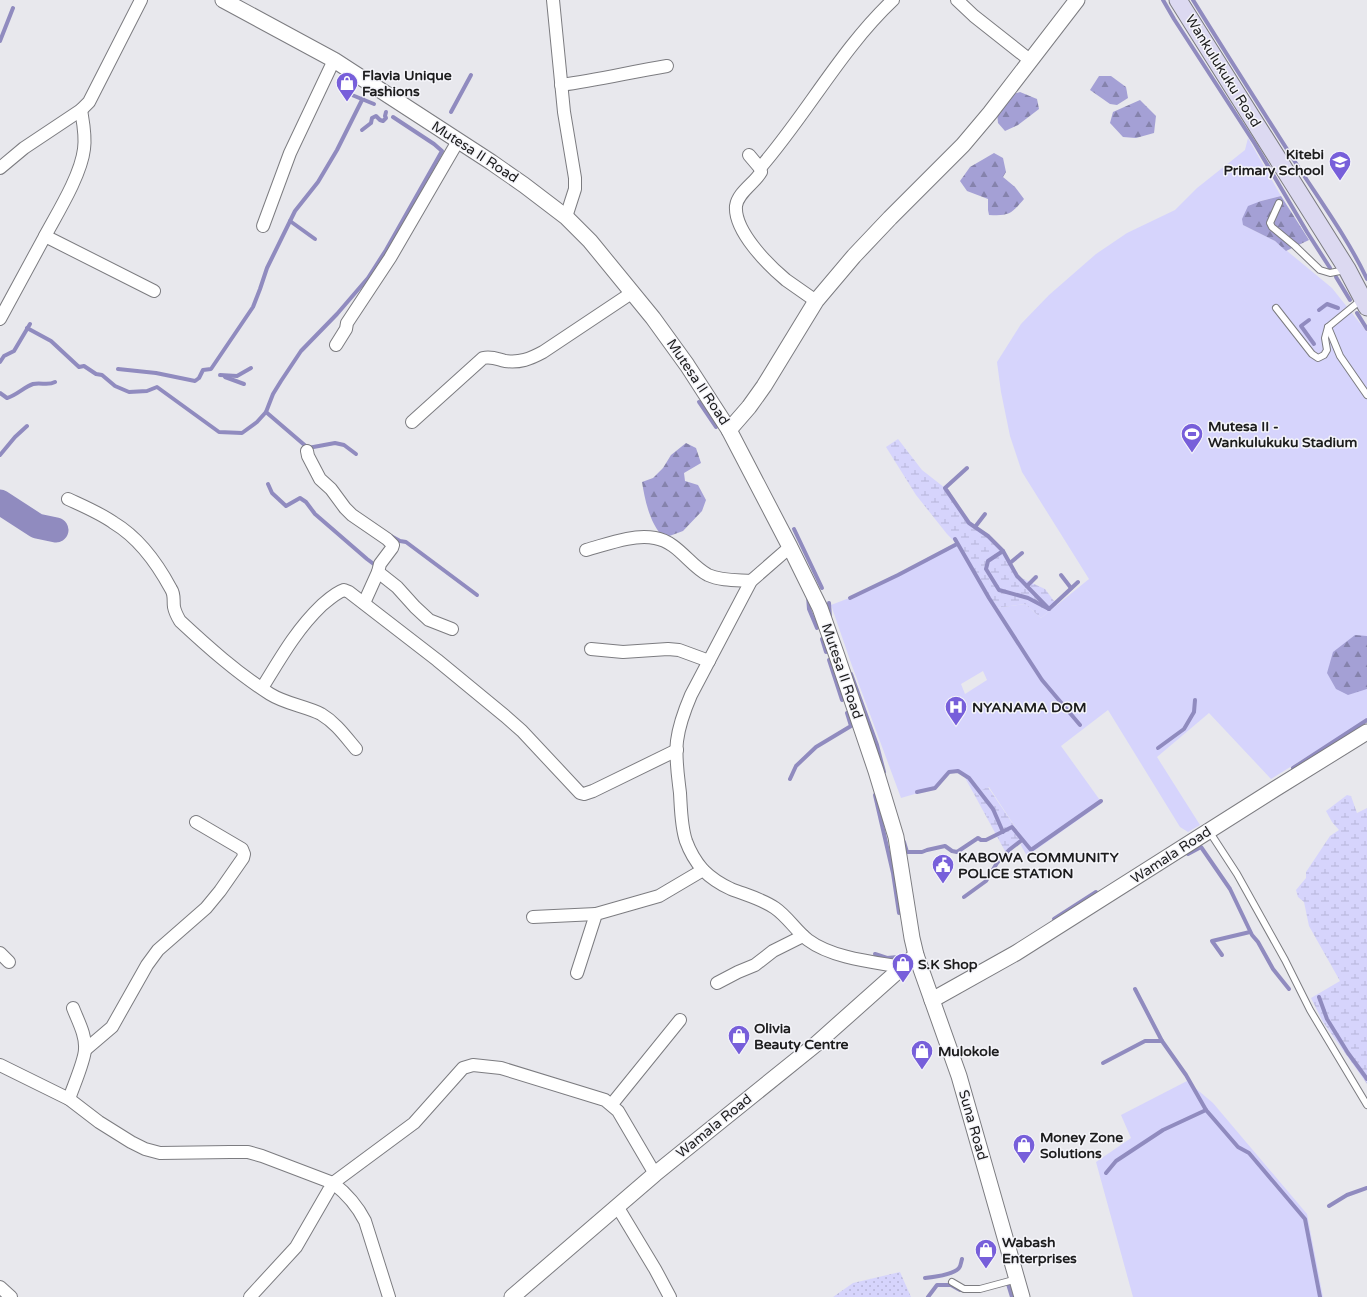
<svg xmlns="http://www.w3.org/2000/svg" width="1367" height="1297" viewBox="0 0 1367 1297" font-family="'Varela Round',sans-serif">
  <defs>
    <pattern id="forest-firs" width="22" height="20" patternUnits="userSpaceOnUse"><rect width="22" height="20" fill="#a4a0d5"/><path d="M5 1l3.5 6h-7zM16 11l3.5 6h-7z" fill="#8582ac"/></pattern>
    <pattern id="wetland-marsh" width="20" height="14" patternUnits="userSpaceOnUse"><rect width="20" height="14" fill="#d6d4fc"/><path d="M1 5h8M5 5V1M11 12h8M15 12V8" fill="none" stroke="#b7b5d8"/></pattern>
    <pattern id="garden-dots" width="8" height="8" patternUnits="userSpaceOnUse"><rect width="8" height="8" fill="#d6d4fc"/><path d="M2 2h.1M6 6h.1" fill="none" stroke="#b7b5d8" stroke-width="1.8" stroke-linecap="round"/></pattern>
  </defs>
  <rect width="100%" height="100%" fill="#e8e8ed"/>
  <!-- grass -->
  <g fill="#d6d4fc" fill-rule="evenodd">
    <path d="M1248 138 1281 196 1261 201 1243 225 1275 241 1332 288 1367 332V719L1271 779 1209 713 1157 757 1200 825 1188 832 1180 827 1108 710 1061 746 1102 803 1027 856 1019 842 1021 845 1023 839 989 787 974 794 964 776 958 771 949 772 935 788 901 798 851 663 831 605C875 589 916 566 957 544L995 608 1025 604 1041 618 1089 579 1022 472 1010 436 1001 392 997 362 1021 324 1049 295 1096 254 1127 233 1175 210 1197 188 1245 150ZM983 671 987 680 965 694 961 684Z"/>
    <path d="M1187 1081 1213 1103 1307 1214 1323 1297H1133L1096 1162 1131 1138 1121 1115Z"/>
  </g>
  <!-- forest -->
  <g fill="url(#forest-firs)">
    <path d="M1099 76H1111L1126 87 1128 98 1117 105 1110 104 1090 90Z"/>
    <path d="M1020 92 1037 99 1039 109 1018 125 1005 131 998 123 997 113 1010 95Z"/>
    <path d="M1140 100 1156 116 1154 133 1136 138 1123 137 1110 123 1113 112Z"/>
    <path d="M994 153 1003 158 1006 172 1003 177 1015 187 1024 199C1011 214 1010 216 989 215L988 210V199L967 191 960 181 970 167Z"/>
    <path d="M1281 196 1309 240 1286 251 1275 241 1243 225 1242 219 1248 206 1261 201Z"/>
    <path d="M686 443 696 448 701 463 684 473 685 481 698 485 706 500 702 511 683 531 664 538C650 524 645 501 642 482L653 478 663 468 671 455Z"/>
    <path d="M1355 635 1367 636V689L1348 695 1336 689 1327 673 1333 652Z"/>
  </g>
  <!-- wetland -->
  <g fill="url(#wetland-marsh)">
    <path d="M898 439 922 470 945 488 969 523 988 536 1003 551 1017 576 1045 589 1057 605 1041 618 1025 604 995 608 957 544 947 534 916 495 886 447Z"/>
    <path d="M988 787 1023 839 1006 853 974 794Z"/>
    <path d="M1347 795 1351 796 1357 813 1367 808V1084L1323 1022 1311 998 1340 981 1309 926 1304 902 1298 897 1296 890 1306 878V872L1330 836 1339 830 1332 822 1326 811Z"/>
  </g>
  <!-- garden -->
  <path fill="url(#garden-dots)" d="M900 1272 911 1297H833L853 1283Z"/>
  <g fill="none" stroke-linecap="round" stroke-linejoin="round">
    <!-- stream -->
    <g stroke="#908bbf" stroke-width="4">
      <path d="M1163 0 1174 19 1255 144 1307 232 1330 268"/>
      <path d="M1193 0C1227 55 1262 110 1297 165 1321 202 1348 239 1367 279"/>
      <path d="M0 41 13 8"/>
      <path d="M352 95 374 104"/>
      <path d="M451 112 471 75"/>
      <path d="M362 130 371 123 372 118 376 116 380 120 383 121 386 118 385 116 386 112"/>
      <path d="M290 221 315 239"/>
      <path d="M1336 277 1350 300"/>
      <path d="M1319 310 1327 304 1338 308"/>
      <path d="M1357 313 1367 329"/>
      <path d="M1309 320 1301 326 1314 344"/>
      <path d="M27 328 51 341 79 367 84 366 96 374 102 375 115 386 129 392 147 391 157 387 219 432 242 433 257 422 266 412 273 394 281 381 301 351 337 314 368 278 386 250 442 151 434 144 393 117"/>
      <path d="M0 362 4 356 14 351 30 324"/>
      <path d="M118 369 156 373 195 381 199 378 203 370 211 369 253 307 260 289 267 268 295 211 318 182 337 150 363 98"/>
      <path d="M220 375 237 376 251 368"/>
      <path d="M225 377 244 384"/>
      <path d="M0 393 7 398C17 395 24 387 33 384 41 382 48 386 55 382"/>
      <path d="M699 402 716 427"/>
      <path d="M266 412 308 448 335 443 344 445 356 454"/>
      <path d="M0 455 15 437 27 426"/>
      <path d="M967 468 945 488 969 523 988 536 1003 551 1017 576 1049 609"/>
      <path d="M268 484 272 493 286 506 300 498 306 502 315 514 367 559 375 565"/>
      <path d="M975 527 985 514"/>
      <path d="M794 529 822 588"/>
      <path d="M389 535 400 541 406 542 477 595"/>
      <path d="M955 539 989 598 1027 657 1042 680 1080 725"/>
      <path d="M1003 551 988 561 986 569 999 590 1028 598 1049 609 1078 582"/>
      <path d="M1010 563 1022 553"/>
      <path d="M1061 575 1071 588"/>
      <path d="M1027 586 1036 577"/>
      <path d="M808 596 809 609 817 628"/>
      <path d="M850 598 898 575 957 544"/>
      <path d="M829 603 830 617"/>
      <path d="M822 639 826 652"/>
      <path d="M829 660 842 700"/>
      <path d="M851 674 877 745 884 772"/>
      <path d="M1158 748 1184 729 1194 712 1195 700"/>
      <path d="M1293 768 1367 720"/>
      <path d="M790 779 796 766 816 747 851 726 847 713"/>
      <path d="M917 792 935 788 949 772 958 771 969 778 993 809 1003 832"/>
      <path d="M875 795 893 873 899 913"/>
      <path d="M904 842 907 852H922L927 850 945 846 952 851 957 852 978 838 981 840H986L1012 827 1031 850 1101 801"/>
      <path d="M1188 854 1201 847 1230 889 1252 935 1258 942 1273 969 1289 989"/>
      <path d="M964 897 986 881 997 863 1009 850 1022 840"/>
      <path d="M1054 919 1096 892"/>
      <path d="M875 954 887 958 898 957"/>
      <path d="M1222 955 1212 941 1250 932"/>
      <path d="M1135 989 1162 1041 1186 1075 1206 1110"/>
      <path d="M1319 997 1327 1019 1348 1053 1367 1079"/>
      <path d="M1103 1063 1145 1041H1162"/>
      <path d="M1106 1173 1116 1161 1163 1130 1206 1110 1238 1147 1249 1153 1305 1219 1320 1297"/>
      <path d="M1329 1206 1347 1195 1367 1188"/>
      <path d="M925 1278C934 1277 954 1274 959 1268 961 1266 961 1262 962 1259"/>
      <path d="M1004 1282 1008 1284 1012 1297"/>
      <path d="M928 1297 937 1285H951L960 1290 965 1289"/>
    </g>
    <!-- river -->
    <path stroke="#908bbf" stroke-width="25" d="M0 502 37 526 56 530"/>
    <!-- service casing -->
    <g stroke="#7c7c80" stroke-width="8">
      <g id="service">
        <path d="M1279 203 1270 223 1272 227 1295 246 1320 270 1330 273 1345 270"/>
        <path d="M1276 308 1312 354 1318 358 1324 355 1327 350 1325 338 1328 327 1361 300"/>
        <path d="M1328 327 1340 356 1367 395"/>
        <path d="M1209 831 1237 874 1285 960 1310 1010 1367 1105"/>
        <path d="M952 1282 964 1289H980L1017 1279"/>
      </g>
    </g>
    <!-- minor casing -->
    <g stroke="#7c7c80" stroke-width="14">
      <g id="minor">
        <path d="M553 0 564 112 575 178V189L566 217"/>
        <path d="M957 0 974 16 1031 61"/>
        <path d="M561 85C597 80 631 72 667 66"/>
        <path d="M749 155 760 168 761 172C755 183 738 192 736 206 734 231 768 265 786 280 796 287 806 294 816 301"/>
        <path d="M0 168 24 148 81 110 89 102 141 0"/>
        <path d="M760 168C807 114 841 49 893 0"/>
        <path d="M263 226 290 153 334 60"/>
        <path d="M45 236C58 212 81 175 84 149 86 136 83 122 81 110"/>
        <path d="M0 319 45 236 154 291"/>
        <path d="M336 345 346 329 347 323 390 258 458 141"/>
        <path d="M412 422 483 358C492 356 497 359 505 361 520 363 530 359 543 352L633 292"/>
        <path d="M307 451 308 456 320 479 331 489 345 508 352 515 387 539 393 545 392 548 380 564 378 572 364 603"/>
        <path d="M68 499C83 506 100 513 114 523 139 538 157 563 171 589 175 595 173 600 174 607 175 612 177 616 180 621 208 647 237 673 270 694 286 704 305 706 321 714 336 723 345 736 356 749"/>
        <path d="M586 550C608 544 632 534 655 538 678 542 689 565 708 575 721 581 738 580 751 581"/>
        <path d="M378 572 397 587 415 607 429 620 452 629"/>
        <path d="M591 649 623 652 668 649 679 650 709 661"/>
        <path d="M262 688C280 659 296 630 321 606 328 600 335 593 344 590L349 592 437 660 505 716 522 731 580 793 584 794 593 791 677 750"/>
        <path d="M703 870C696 862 690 852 686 841 681 826 681 809 680 793 678 776 675 758 677 741 679 725 685 709 691 695L751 581 790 547"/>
        <path d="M533 917 596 914"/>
        <path d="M0 953 9 962"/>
        <path d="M577 973 596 914 659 896 703 870C711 878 720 884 731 889 746 895 762 899 775 908 788 917 796 931 808 940 832 958 873 962 902 967"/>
        <path d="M717 983 738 972 755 965 773 951 803 936"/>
        <path d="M85 1050 112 1027 147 965 158 950 206 908 220 891 243 858 244 854 242 849 196 822"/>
        <path d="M0 1065 69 1099 99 1122 131 1142 145 1149 160 1153 230 1152H248L262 1156 333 1183 296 1247 250 1297"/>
        <path d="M69 1099C73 1087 85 1060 85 1049 86 1035 78 1021 73 1008"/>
        <path d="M612 1104 680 1020"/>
        <path d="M617 1206 655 1269 670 1297"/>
        <path d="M0 1287 11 1297"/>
        <path d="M389 1297 365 1221C357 1205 347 1194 333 1183L414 1123 463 1068 473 1065 501 1068 605 1100 618 1111 655 1174"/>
      </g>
    </g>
    <!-- tertiary casing -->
    <g stroke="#7c7c80" stroke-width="17">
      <g id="tertiary">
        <path d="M223 0 334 60 491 162 524 185 566 217 590 241 653 318 687 365 729 430 790 547 820 608 837 656 876 771 896 837 912 938 916 955 959 1076 1022 1297"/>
        <path d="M729 430 749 407 764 386 816 301 854 256 890 218 963 145 990 113 1077 0"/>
        <path d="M932 1000 1016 953 1275 789 1367 732"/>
        <path d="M512 1297 655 1174 815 1045 916 955"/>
      </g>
    </g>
    <!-- secondary casing -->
    <g stroke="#7c7c80" stroke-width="19">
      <path id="secondary" d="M1178 0 1347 269 1367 307"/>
    </g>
    <!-- service -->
    <use href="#service" stroke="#fff" stroke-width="6"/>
    <!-- minor -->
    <use href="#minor" stroke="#fff" stroke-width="12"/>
    <!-- tertiary -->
    <use href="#tertiary" stroke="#fff" stroke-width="15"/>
    <!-- secondary -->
    <use href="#secondary" stroke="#dcd9f1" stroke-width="17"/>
  </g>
  <!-- icons -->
  <defs>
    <g id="shop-pin" transform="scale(1.15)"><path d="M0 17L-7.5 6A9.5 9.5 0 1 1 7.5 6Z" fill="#775fda" stroke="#f5f5fa"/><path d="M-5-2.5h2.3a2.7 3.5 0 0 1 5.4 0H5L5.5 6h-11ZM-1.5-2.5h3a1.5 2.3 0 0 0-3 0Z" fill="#fff"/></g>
    <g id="school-pin" transform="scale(1.15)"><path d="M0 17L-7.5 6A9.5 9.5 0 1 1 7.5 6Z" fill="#775fda" stroke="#f5f5fa"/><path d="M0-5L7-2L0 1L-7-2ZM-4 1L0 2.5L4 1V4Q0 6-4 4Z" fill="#fff"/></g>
    <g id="stadium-pin" transform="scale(1.15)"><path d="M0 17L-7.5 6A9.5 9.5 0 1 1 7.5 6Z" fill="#775fda" stroke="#f5f5fa"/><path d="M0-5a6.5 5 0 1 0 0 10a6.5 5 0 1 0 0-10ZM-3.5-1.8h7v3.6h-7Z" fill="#fff"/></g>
    <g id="hospital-pin" transform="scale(1.15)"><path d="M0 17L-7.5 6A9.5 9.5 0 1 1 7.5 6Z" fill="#775fda" stroke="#f5f5fa"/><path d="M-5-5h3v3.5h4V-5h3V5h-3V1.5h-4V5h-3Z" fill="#fff"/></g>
    <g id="civic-pin" transform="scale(1.15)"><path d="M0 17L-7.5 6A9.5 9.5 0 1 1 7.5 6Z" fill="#775fda" stroke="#f5f5fa"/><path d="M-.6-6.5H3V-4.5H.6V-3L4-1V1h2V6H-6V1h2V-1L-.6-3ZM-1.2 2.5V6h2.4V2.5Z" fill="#fff"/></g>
  </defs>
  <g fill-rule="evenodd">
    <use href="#shop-pin" x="347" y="83"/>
    <use href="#school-pin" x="1340" y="162"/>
    <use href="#stadium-pin" x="1192" y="434"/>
    <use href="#hospital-pin" x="956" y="707"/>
    <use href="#civic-pin" x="943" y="865"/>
    <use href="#shop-pin" x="903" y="964"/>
    <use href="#shop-pin" x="739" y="1036"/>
    <use href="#shop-pin" x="922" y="1051"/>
    <use href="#shop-pin" x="1024" y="1145"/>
    <use href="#shop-pin" x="986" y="1250"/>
  </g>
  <g text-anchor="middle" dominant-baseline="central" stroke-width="3" stroke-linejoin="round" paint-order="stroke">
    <!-- street labels -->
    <g font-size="14" fill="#1c1c1d" stroke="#f5f5fa">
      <text transform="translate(1223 71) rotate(58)">Wankulukuku Road</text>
      <text transform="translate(475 152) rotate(33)">Mutesa II Road</text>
      <text transform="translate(698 382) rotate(56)">Mutesa II Road</text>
      <text transform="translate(842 671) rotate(71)">Mutesa II Road</text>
      <text transform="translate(1171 855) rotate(-33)">Wamala Road</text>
      <text transform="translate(973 1125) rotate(74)">Suna Road</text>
      <text transform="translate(714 1126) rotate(-39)">Wamala Road</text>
    </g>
    <!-- poi labels -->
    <g font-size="14" font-weight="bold" fill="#1c1c1d" stroke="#f5f5fa" text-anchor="start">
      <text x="362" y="75">Flavia Unique<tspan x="362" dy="16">Fashions</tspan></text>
      <text x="1324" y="154" text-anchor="end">Kitebi<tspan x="1324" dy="16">Primary School</tspan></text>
      <text x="1208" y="426">Mutesa II -<tspan x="1208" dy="16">Wankulukuku Stadium</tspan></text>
      <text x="972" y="707">NYANAMA DOM</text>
      <text x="958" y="857">KABOWA COMMUNITY<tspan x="958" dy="16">POLICE STATION</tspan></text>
      <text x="918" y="964">S.K Shop</text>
      <text x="754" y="1028">Olivia<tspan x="754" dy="16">Beauty Centre</tspan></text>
      <text x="938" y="1051">Mulokole</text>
      <text x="1040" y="1137">Money Zone<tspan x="1040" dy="16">Solutions</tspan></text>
      <text x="1002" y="1242">Wabash<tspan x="1002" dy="16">Enterprises</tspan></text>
    </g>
  </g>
</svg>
